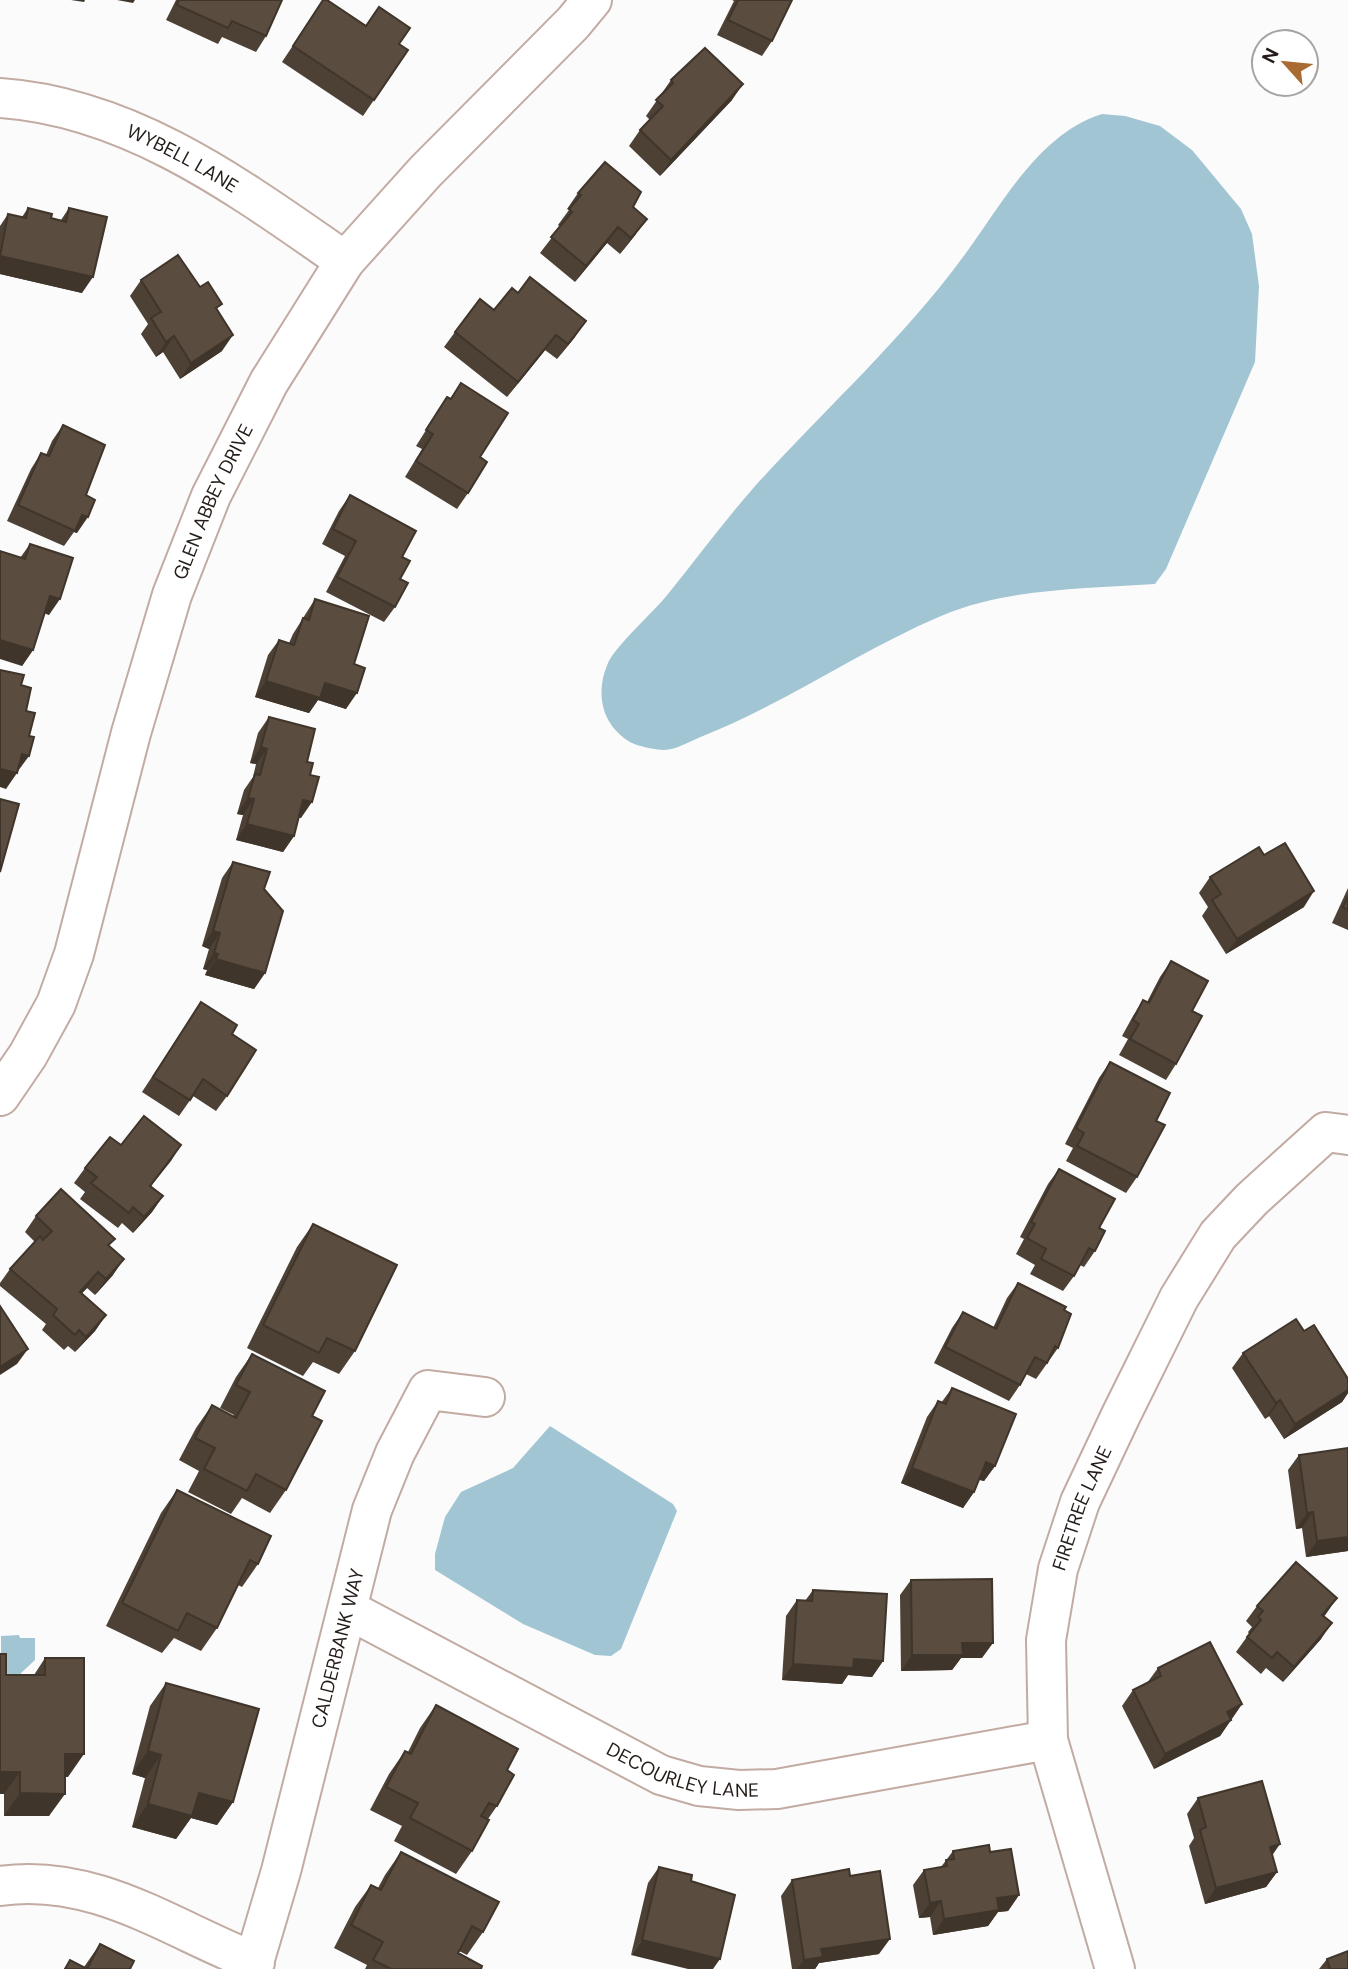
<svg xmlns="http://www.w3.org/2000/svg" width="1348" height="1969" viewBox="0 0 1348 1969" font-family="'DM Sans',sans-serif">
  <rect width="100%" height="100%" fill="#fbfbfb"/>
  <!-- water -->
  <g fill="#a2c5d4">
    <path d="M1102 114 1125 116 1160 126 1192 150 1241 209 1252 234 1259 286 1255 362 1166 569 1155 584C1084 589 1007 588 941 616 859 651 786 703 703 736 692 740 676 750 664 750 655 750 637 746 630 742 601 725 595 692 608 663 616 645 654 612 668 594 697 558 725 520 756 485 825 409 902 340 963 257 1001 206 1038 134 1102 114Z"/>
    <path d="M550 1426 673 1504 677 1511 621 1649 611 1656 595 1655 523 1624 435 1570V1554L445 1517 461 1492 513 1468Z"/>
    <path d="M19 1635 20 1638H35V1660L19 1675 1 1673V1636Z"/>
  </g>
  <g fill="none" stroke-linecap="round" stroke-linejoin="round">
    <!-- street casing -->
    <g stroke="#c2aba3" stroke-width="42">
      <g id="street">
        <path id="s1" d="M0 98C132 107 241 189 345 261"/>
        <path id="s2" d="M0 1096 28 1055 56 1004 74 954 131 733 172 595 211 496 269 382 345 261 425 172 573 23 592 0"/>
        <path id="s3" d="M349 1610 661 1775 699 1786 739 1790 777 1789 1048 1740"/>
        <path d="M0 1886C94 1872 171 1929 255 1962"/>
        <path id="s4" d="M252 1969 281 1871 372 1510 395 1453 428 1390 485 1397"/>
        <path id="s5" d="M1115 1969 1048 1740 1046 1640 1058 1569 1080 1502 1121 1415 1179 1298 1218 1235 1252 1199 1326 1132 1348 1135"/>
      </g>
    </g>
    <!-- street -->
    <use href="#street" stroke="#fff" stroke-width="38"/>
  </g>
  <!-- wall -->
  <g fill="#4d4135">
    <path d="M176 0H282L266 36 256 52 222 37 218 44 166 20Z"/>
    <path d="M323 0 408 50 363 116 282 62Z"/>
    <path d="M732 0H792L772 41 762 56 717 35 734 1Z"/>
    <path d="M671 80 732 100 660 176 629 146 640 130 650 120 646 116Z"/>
    <path d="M578 193 633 207 636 234 620 254 607 243 575 282 540 253 560 227 558 225 569 210 567 209Z"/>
    <path d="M28 208 51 218 61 220 69 208 82 293 0 274V226L8 214 22 217Z"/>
    <path d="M141 280 200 287 217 311 222 351 180 379 163 352 156 357 141 334 148 324 130 296Z"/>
    <path d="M494 310 575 337 557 359 545 350 507 397 444 347 455 332Z"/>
    <path d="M461 383 480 457 468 493 457 509 405 477 422 449 416 446 447 397 450 399Z"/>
    <path d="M63 425 86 495 77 533 74 532 64 546 7 521 31 469 41 453 46 455 52 441Z"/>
    <path d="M350 495 402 557 395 607 384 622 326 592 345 556 322 544 339 511Z"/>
    <path d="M30 544 49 615 45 613 33 650 22 666 20 558Z"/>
    <path d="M315 599 354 664 346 709 318 700 309 713 255 697 268 655 279 640 289 643 293 634Z"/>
    <path d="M269 717 307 762 310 775 301 818 299 817 294 836 283 852 236 840 243 815 237 814 244 790 253 777 256 764 250 763 258 733Z"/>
    <path d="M1264 855 1304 907 1226 954 1202 916 1208 907 1199 893 1210 877Z"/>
    <path d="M233 862 264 889 265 973 254 989 205 975 207 970 203 969 209 949 202 946 222 878Z"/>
    <path d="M1348 888V930L1332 923Z"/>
    <path d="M1171 961 1192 1011 1176 1064 1166 1080 1119 1055 1128 1039 1122 1036 1133 1016 1143 1000 1147 1002 1160 977Z"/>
    <path d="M201 1002 232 1034 227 1096 216 1111 193 1096 179 1116 142 1092Z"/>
    <path d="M1110 1062 1137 1177 1126 1193 1066 1161 1073 1148 1065 1144 1099 1078Z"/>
    <path d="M121 1145H181L151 1186 163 1196 152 1212 133 1233 122 1223 118 1228 80 1199 85 1192 74 1183 85 1168Z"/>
    <path d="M1059 1169 1099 1228 1095 1251 1084 1267 1080 1265 1074 1276 1063 1291 1030 1274 1035 1265 1016 1254 1024 1239 1020 1237 1048 1184Z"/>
    <path d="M36 1216 115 1239 109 1246 113 1275 95 1295 87 1288 82 1293 106 1315 95 1331 75 1352 68 1346 64 1350 42 1330 46 1324 0 1286V1283L10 1269 35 1242 25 1232Z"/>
    <path d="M313 1224 355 1351 339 1374 313 1362 303 1376 247 1348 297 1247Z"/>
    <path d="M1018 1283 1064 1310 1058 1348 1036 1379 1026 1374 1020 1385 1009 1401 934 1363 952 1328 963 1312 993 1328 1007 1298Z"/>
    <path d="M1304 1331 1348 1379V1393L1342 1402 1284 1439 1269 1416 1265 1419 1232 1368 1243 1353Z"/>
    <path d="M252 1354 312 1416 286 1490 270 1513 242 1498 231 1514 188 1492 199 1471 179 1460 196 1428 212 1405 233 1416 234 1415 220 1408 236 1377Z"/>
    <path d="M952 1388 995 1466 984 1481 979 1480 974 1492 963 1508 901 1483 927 1417 938 1401 941 1403Z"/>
    <path d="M1348 1448V1551L1306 1557 1302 1528 1296 1529 1288 1470 1299 1455Z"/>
    <path d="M177 1490 258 1564 242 1587 238 1585 217 1628 201 1651 174 1638 162 1653 106 1626 161 1513Z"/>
    <path d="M911 1580 982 1658H961L952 1670 901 1671 900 1595Z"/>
    <path d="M813 1590 883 1661 872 1677 848 1675 842 1684 782 1680 786 1616 797 1600 805 1601Z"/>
    <path d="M1257 1606 1324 1617 1321 1639 1283 1682 1266 1668 1261 1674 1236 1652 1249 1634 1248 1632 1252 1627 1246 1621Z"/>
    <path d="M0 1654 6 1675H34L45 1658 68 1777H65L49 1816H4V1794H0Z"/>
    <path d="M1158 1668 1242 1704 1220 1736 1154 1769 1122 1706 1133 1690 1147 1683Z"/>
    <path d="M166 1683 233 1802 217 1825 191 1818 176 1839 132 1827 145 1778 132 1774 150 1706Z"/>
    <path d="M436 1705 507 1770 497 1806 488 1819 472 1851 456 1874 394 1841 402 1826 370 1810 389 1774 405 1751 408 1752 420 1728Z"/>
    <path d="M1198 1798 1272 1855 1277 1872 1266 1887 1205 1904 1189 1846 1194 1838 1187 1814Z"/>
    <path d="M953 1851 990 1852 1019 1895 1008 1911 998 1912 988 1926 933 1935 930 1917 919 1918 913 1885 924 1870 941 1867Z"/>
    <path d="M401 1852 483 1932 467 1955 459 1951 458 1953 481 1969H365L367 1965 334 1948 355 1907 371 1885 378 1888 385 1875Z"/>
    <path d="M659 1867 692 1875 631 1955 648 1883Z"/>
    <path d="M850 1876 879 1954 819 1963 815 1969H792L781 1896 792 1880Z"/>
    <path d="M100 1944 130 1969H64L70 1960 84 1967Z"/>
    <path d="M1327 1959 1330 1969H1319Z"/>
  </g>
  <!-- shaded-wall -->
  <g fill="#3f352b">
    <path d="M71 0H85L84 2Z"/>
    <path d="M117 0H135L133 3Z"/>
    <path d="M743 84 732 100 660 176 671 160Z"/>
    <path d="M647 219 636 234 620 254 631 238Z"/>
    <path d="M618 227 607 243 575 282 586 266Z"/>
    <path d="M0 256 93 277 82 293 0 274Z"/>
    <path d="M586 321 575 337 557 359 568 344Z"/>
    <path d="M233 335 222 351 180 379 191 363Z"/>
    <path d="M556 335 545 350 507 397 518 382Z"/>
    <path d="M174 336 163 352 156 357 166 342Z"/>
    <path d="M82 515 88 517 77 533 74 532Z"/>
    <path d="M50 596 60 599 49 615 39 611Z"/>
    <path d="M0 640 33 650 22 666 0 659Z"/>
    <path d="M266 681 325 683 357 693 346 709 318 700 309 713 255 697Z"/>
    <path d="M261 747 267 749 256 764 250 763Z"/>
    <path d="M22 754 29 756 18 771 11 770Z"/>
    <path d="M0 769 17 773 6 789 0 787Z"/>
    <path d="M248 798 254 799 243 815 237 814Z"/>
    <path d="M303 800 312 802 301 818 292 816Z"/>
    <path d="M247 824 294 836 283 852 236 840Z"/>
    <path d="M1314 891 1304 907 1226 954 1237 939Z"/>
    <path d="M213 931 220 933 209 949 202 946Z"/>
    <path d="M214 953 218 954 207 970 203 969Z"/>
    <path d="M216 959 265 973 254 989 205 975Z"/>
    <path d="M181 1145 171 1161 139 1201 150 1186Z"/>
    <path d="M163 1196 152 1212 133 1233 144 1217Z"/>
    <path d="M124 1259 113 1275 95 1295 106 1279Z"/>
    <path d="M98 1272 87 1288 69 1307 80 1292Z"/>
    <path d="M106 1315 95 1331 75 1352 86 1337Z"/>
    <path d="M28 1349 17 1364 0 1375V1367Z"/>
    <path d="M1348 1390V1393L1342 1402 1284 1439 1295 1424Z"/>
    <path d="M1280 1400 1269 1416 1265 1419 1276 1403Z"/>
    <path d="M986 1462 995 1466 984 1481 975 1478Z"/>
    <path d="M912 1468 974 1492 963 1508 901 1483Z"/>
    <path d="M1313 1512 1302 1528 1296 1529 1307 1513Z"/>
    <path d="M1348 1537V1551L1306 1557 1317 1541Z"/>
    <path d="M1337 1598 1326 1614 1312 1631 1322 1615Z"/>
    <path d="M1332 1623 1321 1639 1283 1682 1294 1667Z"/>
    <path d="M962 1643H993L982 1658H961L952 1670 901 1671 912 1655Z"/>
    <path d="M854 1659 883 1661 872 1677 848 1675 842 1684 782 1680 793 1664Z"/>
    <path d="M1242 1704 1231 1720 1227 1712Z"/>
    <path d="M1231 1720 1220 1736 1154 1769 1165 1754Z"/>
    <path d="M148 1751 161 1755 145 1778 132 1774Z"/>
    <path d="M65 1754H84L68 1777H49Z"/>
    <path d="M0 1772H20L4 1794H0Z"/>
    <path d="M20 1793 65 1794 49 1816H4Z"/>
    <path d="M199 1793 233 1802 217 1825 191 1818 176 1839 132 1827 148 1804Z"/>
    <path d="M1280 1844 1269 1860 1270 1847Z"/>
    <path d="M1277 1872 1266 1887 1205 1904 1216 1888Z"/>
    <path d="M1019 1895 1008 1911 998 1912 988 1926 933 1935 944 1919 997 1898Z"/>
    <path d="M941 1901 930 1917 919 1918 930 1903Z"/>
    <path d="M890 1939 879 1954 819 1963 815 1969H797L804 1960 821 1949Z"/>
    <path d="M642 1940 720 1959 713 1969H688L631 1955Z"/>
  </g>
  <!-- building -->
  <g fill="#5a4c3e" stroke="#3f352b" stroke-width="2">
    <path d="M179 0H282L266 36 232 21 228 28 177 5Z"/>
    <path d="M323 0H327L366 26 379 7 410 28 399 44 408 50 374 100 293 46Z"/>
    <path d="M738 0H792L772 41 728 20Z"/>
    <path d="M705 48 743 84 671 160 640 130 663 106 656 100 673 83 671 80Z"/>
    <path d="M605 162 641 192 633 207 647 219 631 238 618 227 586 266 551 237 572 212 569 209 581 195 578 193Z"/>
    <path d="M28 208 52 214 51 218 66 222 69 208 107 217 93 277 0 256 8 214 26 218Z"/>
    <path d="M178 255 200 287 208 282 222 304 216 308 233 335 191 363 174 336 166 342 151 318 161 312 141 280Z"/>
    <path d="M530 277 586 321 568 344 556 335 518 382 455 332 480 299 494 310 512 288 518 293Z"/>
    <path d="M461 383 508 413 480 457 487 462 468 493 416 461 433 434 426 430 447 397 451 399Z"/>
    <path d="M63 425 105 445 86 495 95 500 88 517 82 515 75 531 18 505 41 453 49 456Z"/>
    <path d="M350 495 416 531 402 557 410 561 400 579 408 583 395 607 337 577 356 541 333 529Z"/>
    <path d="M30 544 73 558 60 599 50 596 33 650 0 640V551L25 559Z"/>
    <path d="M315 599 369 616 354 664 365 668 357 693 325 683 320 698 266 681 279 640 294 645 303 618 309 620Z"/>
    <path d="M0 670 24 675 21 685 31 688 26 711 35 713 29 736 34 737 29 756 22 754 17 773 0 769Z"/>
    <path d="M269 717 315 729 307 762 313 763 310 775 319 777 312 802 303 800 294 836 247 824 254 799 248 798 255 774 260 775 267 749 261 747Z"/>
    <path d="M0 799 19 804 0 872Z"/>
    <path d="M1285 843 1314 891 1237 939 1212 900 1221 894 1210 877 1259 847 1264 855Z"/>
    <path d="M233 862 270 872 264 889 283 911 265 973 216 959 218 954 214 953 220 933 213 931Z"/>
    <path d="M1348 897V910L1343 907Z"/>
    <path d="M1171 961 1208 981 1192 1011 1202 1016 1176 1064 1130 1039 1139 1024 1133 1020 1143 1000 1149 1003Z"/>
    <path d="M201 1002 237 1025 232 1034 256 1050 227 1096 203 1079 190 1100 153 1077Z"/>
    <path d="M1110 1062 1170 1093 1156 1121 1165 1125 1137 1177 1077 1146 1084 1133 1076 1128Z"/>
    <path d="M144 1116 181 1145 150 1186 163 1196 144 1217 133 1207 129 1213 91 1183 97 1177 85 1168 110 1137 121 1145Z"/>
    <path d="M1059 1169 1115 1199 1099 1228 1105 1231 1095 1251 1089 1248 1074 1276 1041 1259 1046 1249 1027 1238 1035 1224 1031 1222Z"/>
    <path d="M61 1189 115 1239 108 1245 124 1259 106 1279 98 1272 80 1292 106 1315 86 1337 79 1330 75 1335 53 1315 57 1309 10 1269 40 1236 43 1240 52 1231 36 1216Z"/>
    <path d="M313 1224 397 1265 355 1351 327 1338 319 1353 263 1325Z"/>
    <path d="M1018 1283 1066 1307 1064 1310 1071 1314 1058 1348 1055 1346 1047 1363 1035 1357 1020 1385 945 1347 963 1312 996 1329Z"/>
    <path d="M0 1306 28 1349 0 1367Z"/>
    <path d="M1296 1319 1304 1331 1314 1325 1348 1379V1390L1295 1424 1280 1400 1276 1403 1243 1353Z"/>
    <path d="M252 1354 325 1391 312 1416 322 1421 286 1490 256 1474 247 1491 204 1469 215 1448 195 1438 212 1405 236 1418 250 1392 236 1385Z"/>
    <path d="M952 1388 1016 1414 995 1466 986 1462 974 1492 912 1468 938 1401 946 1404Z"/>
    <path d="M1348 1448V1537L1317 1541 1313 1512 1307 1513 1299 1455Z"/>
    <path d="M177 1490 271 1536 258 1564 250 1560 217 1628 187 1613 178 1631 122 1603Z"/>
    <path d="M1296 1562 1337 1598 1322 1615 1332 1623 1294 1667 1277 1652 1272 1658 1247 1637 1261 1620 1258 1617 1263 1611 1257 1606Z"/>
    <path d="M992 1579 993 1643H962L963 1655H912L911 1580Z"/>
    <path d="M813 1590 887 1594 883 1661 854 1659 853 1668 793 1664 797 1600 812 1601Z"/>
    <path d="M1210 1642 1242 1704 1227 1712 1231 1720 1165 1754 1133 1690 1161 1676 1158 1668Z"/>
    <path d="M0 1654H6V1675H45V1658H84V1754H65V1794L20 1793V1772H0Z"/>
    <path d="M166 1683 259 1709 233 1802 199 1793 192 1816 148 1804 161 1755 148 1751Z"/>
    <path d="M436 1705 518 1749 507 1770 514 1775 497 1806 489 1803 481 1816 489 1820 472 1851 410 1818 418 1803 386 1787 405 1751 411 1754Z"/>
    <path d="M1262 1781 1280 1844 1270 1847 1277 1872 1216 1888 1200 1830 1206 1827 1198 1798Z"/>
    <path d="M989 1845 990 1852 1011 1849 1019 1895 997 1898 999 1910 944 1919 941 1901 930 1903 924 1870 947 1866 946 1860 954 1859 953 1851Z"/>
    <path d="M401 1852 499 1902 483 1932 472 1926 458 1953 482 1966 481 1969H391L373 1960 383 1942 351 1925 371 1885 381 1890Z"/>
    <path d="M659 1867 692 1875 691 1881 735 1895 720 1959 642 1940Z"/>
    <path d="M849 1869 850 1876 880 1871 890 1939 821 1949 823 1957 804 1960 792 1880Z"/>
    <path d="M100 1944 134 1961 130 1969H65L70 1960 87 1969Z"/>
    <path d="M1348 1951V1969H1330L1327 1959Z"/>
  </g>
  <g text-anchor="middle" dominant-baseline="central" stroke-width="7" stroke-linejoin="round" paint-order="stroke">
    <!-- street labels -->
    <g font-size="19" fill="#241c18" stroke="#fff">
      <text stroke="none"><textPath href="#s1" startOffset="194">WYBELL LANE</textPath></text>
      <text stroke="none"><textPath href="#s2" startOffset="635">GLEN ABBEY DRIVE</textPath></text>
      <text stroke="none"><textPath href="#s5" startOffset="476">FIRETREE LANE</textPath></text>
      <text stroke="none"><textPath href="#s4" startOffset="332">CALDERBANK WAY</textPath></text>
      <text stroke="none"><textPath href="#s3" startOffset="373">DECOURLEY LANE</textPath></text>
    </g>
  </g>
  <!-- north arrow -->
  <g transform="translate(1285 63) rotate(297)"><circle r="33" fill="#ffffff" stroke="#a7a4a3" stroke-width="2"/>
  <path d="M0-5L12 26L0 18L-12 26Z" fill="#a96b31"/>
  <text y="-10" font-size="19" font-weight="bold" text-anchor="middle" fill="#241c18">N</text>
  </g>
</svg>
